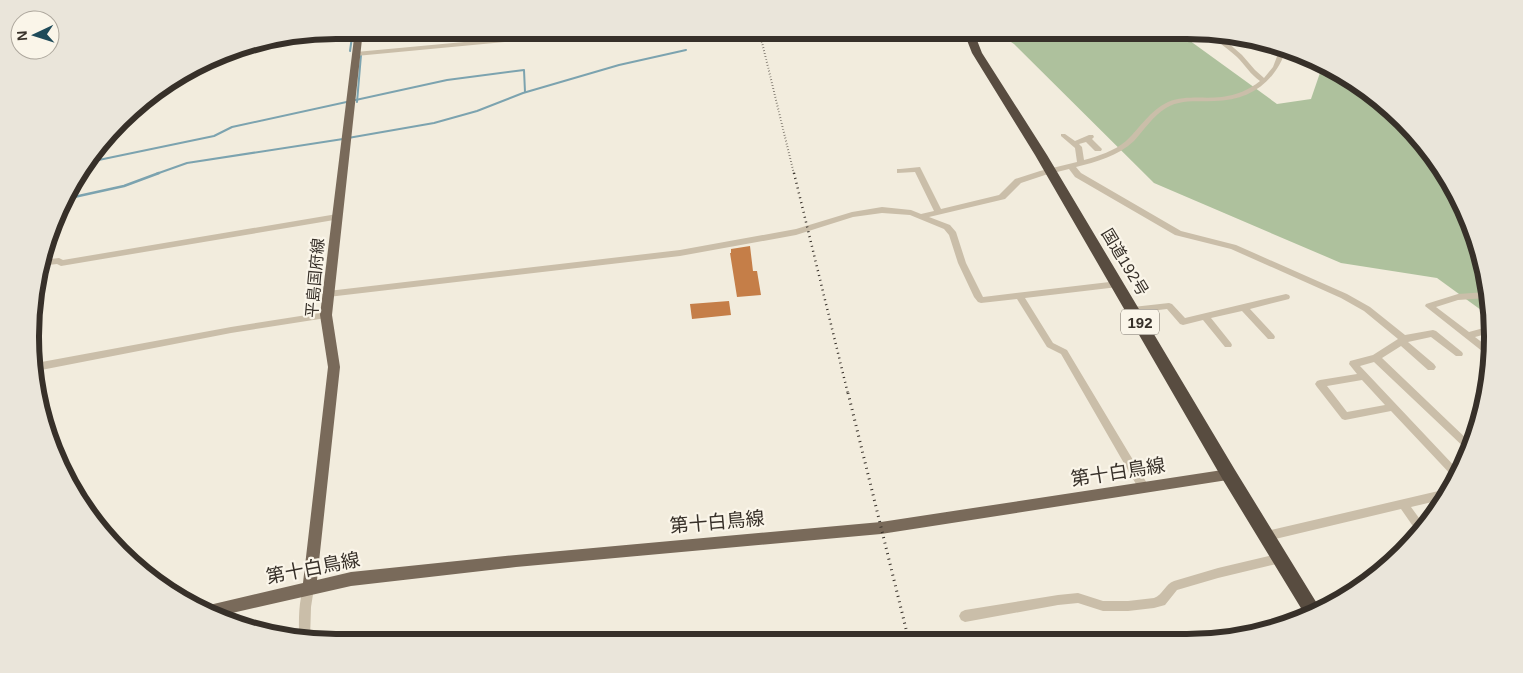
<svg xmlns="http://www.w3.org/2000/svg" width="1523" height="673" viewBox="0 0 1523 673" font-family="Arial,'Noto Sans JP',sans-serif">
  <rect width="100%" height="100%" fill="#f2ecdd"/>
  <!-- green -->
  <path fill="#aec19d" d="M993 30H1175L1277 104 1311 99 1322 67 1389 106 1462 201 1492 318 1437 278 1341 263 1154 183 1014 44Z"/>
  <g fill="none" stroke-linecap="round" stroke-linejoin="round">
    <!-- stream-far1 -->
    <g stroke="#7ca3af" stroke-width="2">
      <path d="M350 51 353 30"/>
      <path d="M357 102 361 55"/>
      <path d="M348 138 434 123 477 111 523 93 619 65 686 50"/>
      <path d="M89 162 214 136 232 127 447 80 524 70 525 92"/>
      <path d="M156 174 187 163 343 139"/>
    </g>
    <!-- stream -->
    <path stroke="#7ca3af" stroke-width="2.5" d="M65 199 124 186 159 173"/>
  </g>
  <!-- building -->
  <g fill="#c57e48">
    <path d="M750 246 753 271H757L761 295 737 297 730 253H731V249Z"/>
    <path d="M729 301 731 315 692 319 690 304Z"/>
  </g>
  <g fill="none" stroke-linecap="round" stroke-linejoin="round">
    <!-- minor -->
    <g fill="#cabea9" fill-rule="evenodd">
      <path d="M594 30H616L613 32 356 56 353 54 356 52Z"/>
      <path d="M684 30H690L694 40 693 41H689Z"/>
      <path d="M1213 34 1219 35 1242 55 1255 70 1264 78 1273 67 1281 46 1287 47C1276 82 1250 101 1214 101 1197 102 1181 99 1166 108 1153 116 1144 130 1134 141 1118 156 1096 162 1076 167L1081 173 1181 231 1236 245 1347 294 1370 307 1405 335 1433 330 1436 331 1462 352 1463 354 1462 356H1456L1431 337 1408 342 1434 364 1436 367 1434 370H1428L1401 346 1382 358 1472 444 1469 452 1374 362 1360 366 1459 471 1455 479 1391 411 1345 420 1342 419 1317 387 1315 384 1317 381 1320 380 1357 374 1349 364 1350 361 1373 355 1398 339 1364 311 1341 298 1231 249 1175 235 1075 177 1069 169 1045 175 1021 183 1005 199 929 217 950 225 956 232 966 263 983 297 1118 281 1121 282 1122 284 1118 287 1025 298 1053 343 1067 350 1148 485 1149 488 1148 491 1144 492 1140 491 1061 354 1047 347 1017 299 981 303 978 302 974 297 958 263 949 235 944 229 910 215 882 213 853 217 796 235 680 256 328 297 324 294 328 291 680 250 796 229 852 212 882 207 911 210 921 214 934 211 915 172 897 173V169H900L920 167 941 209 999 195 1015 179 1040 171 1077 162 1075 148 1061 136V134H1065L1075 141 1089 135H1093L1094 137 1092 139 1102 149 1101 151H1095L1086 142 1079 144 1082 147 1084 160C1099 156 1114 151 1126 141 1140 128 1150 110 1168 102 1186 95 1203 99 1222 97 1236 95 1249 90 1260 81 1251 75 1245 65 1237 57 1229 49 1218 44 1213 34ZM1362 380 1385 405 1347 412 1327 386Z"/>
      <path d="M337 214 341 217 340 219 61 266 57 264 40 266 42 260 59 258 63 260Z"/>
      <path d="M1486 292 1487 298 1458 300 1436 307 1469 332 1491 326 1490 333 1475 337 1488 347 1487 355 1425 306 1426 304 1458 294Z"/>
      <path d="M1286 294 1289 295 1290 297 1289 299 1250 309 1274 335 1275 337 1274 339H1268L1242 311 1211 318 1231 343 1232 345 1231 347H1225L1203 320 1183 325 1180 324 1167 309 1133 313 1129 310 1133 307 1169 303 1172 304 1185 318Z"/>
      <path d="M326 312 330 315 326 318 231 333 36 371V363L231 327Z"/>
      <path d="M1447 489 1449 490 1445 499 1411 507 1424 525 1417 532 1401 509 1267 541 1263 539 1262 536 1263 533 1267 531Z"/>
      <path d="M1281 553 1285 554 1286 558 1285 562 1218 578 1177 590 1165 605 1154 608 1128 611H1103L1078 603 1058 605 965 622 961 620 959 616 961 612 965 610 1058 595 1078 593 1103 601H1128L1154 598C1163 595 1165 584 1174 581L1218 568Z"/>
      <path d="M309 583 313 584 314 588 311 607 310 639 299 637C299 619 298 601 305 584Z"/>
    </g>
    <!-- major -->
    <path fill="#796a5a" fill-rule="evenodd" d="M355 30H363L332 315 340 367 317 580 351 572 516 555 881 522 1229 469 1234 471 1235 475 1234 479 881 534 516 567 351 586 219 616 204 607 205 606 303 583 328 367 320 315Z"/>
    <!-- highway -->
    <path fill="#584c40" fill-rule="evenodd" d="M963 30H973L982 53 1047 155 1235 470 1321 610 1307 618 1223 480 1035 155 972 53Z"/>
    <!-- rail-far2 -->
    <path stroke="#373029" stroke-width="2" stroke-dasharray="0.5 2.5" stroke-linecap="butt" d="M759 30 794 174"/>
    <!-- rail-far1 -->
    <path stroke="#373029" stroke-width="2.5" stroke-dasharray="1 4" stroke-linecap="butt" d="M794 173 848 394"/>
    <!-- rail -->
    <path stroke="#373029" stroke-width="3" stroke-dasharray="1 4.5" stroke-linecap="butt" d="M848 393 909 641"/>
  </g>
  <g text-anchor="middle" dominant-baseline="central" stroke-width="4.5" stroke-linejoin="round" paint-order="stroke">
    <!-- shield labels -->
    <rect fill="#faf5e9" stroke="#726b63" stroke-width="1" x="1121" y="309.5" width="38" height="25" rx="4"/>
    <g font-size="15" font-weight="bold" fill="#373029">
      <text x="1140" y="322">192</text>
    </g>
    <!-- street labels -->
    <g font-size="16" fill="#373029" stroke="#faf5e9">
      <text transform="translate(1125 262) rotate(59)">国道192号</text>
      <text transform="translate(315 278) rotate(-85)">平島国府線</text>
    </g>
    <!-- near-street labels -->
    <g font-size="19" fill="#373029" stroke="#faf5e9">
      <text transform="translate(1118 472) rotate(-9)">第十白鳥線</text>
      <text transform="translate(717 522) rotate(-5)">第十白鳥線</text>
      <text transform="translate(313 568) rotate(-11)">第十白鳥線</text>
    </g>
  </g>
  <!-- crop -->
  <path d="M0 0H1523V673H0ZM336 39H1187A297 297 0 0 1 1484 336V337A297 297 0 0 1 1187 634H336A297 297 0 0 1 39 337V336A297 297 0 0 1 336 39Z" fill="#eae5da" fill-rule="evenodd"/>
  <path fill="none" stroke="#373029" stroke-width="6" d="M336 39H1187A297 297 0 0 1 1484 336V337A297 297 0 0 1 1187 634H336A297 297 0 0 1 39 337V336A297 297 0 0 1 336 39Z"/>
  <!-- north arrow -->
  <g transform="translate(35 35) rotate(266)"><circle r="24" fill="#faf5e9" stroke="#aca69c"/>
  <path d="M0-4L9 19L0 12L-9 19Z" fill="#1e4a59"/>
  <text y="-8" font-size="14" font-weight="bold" text-anchor="middle" fill="#373029">N</text>
  </g>
</svg>
